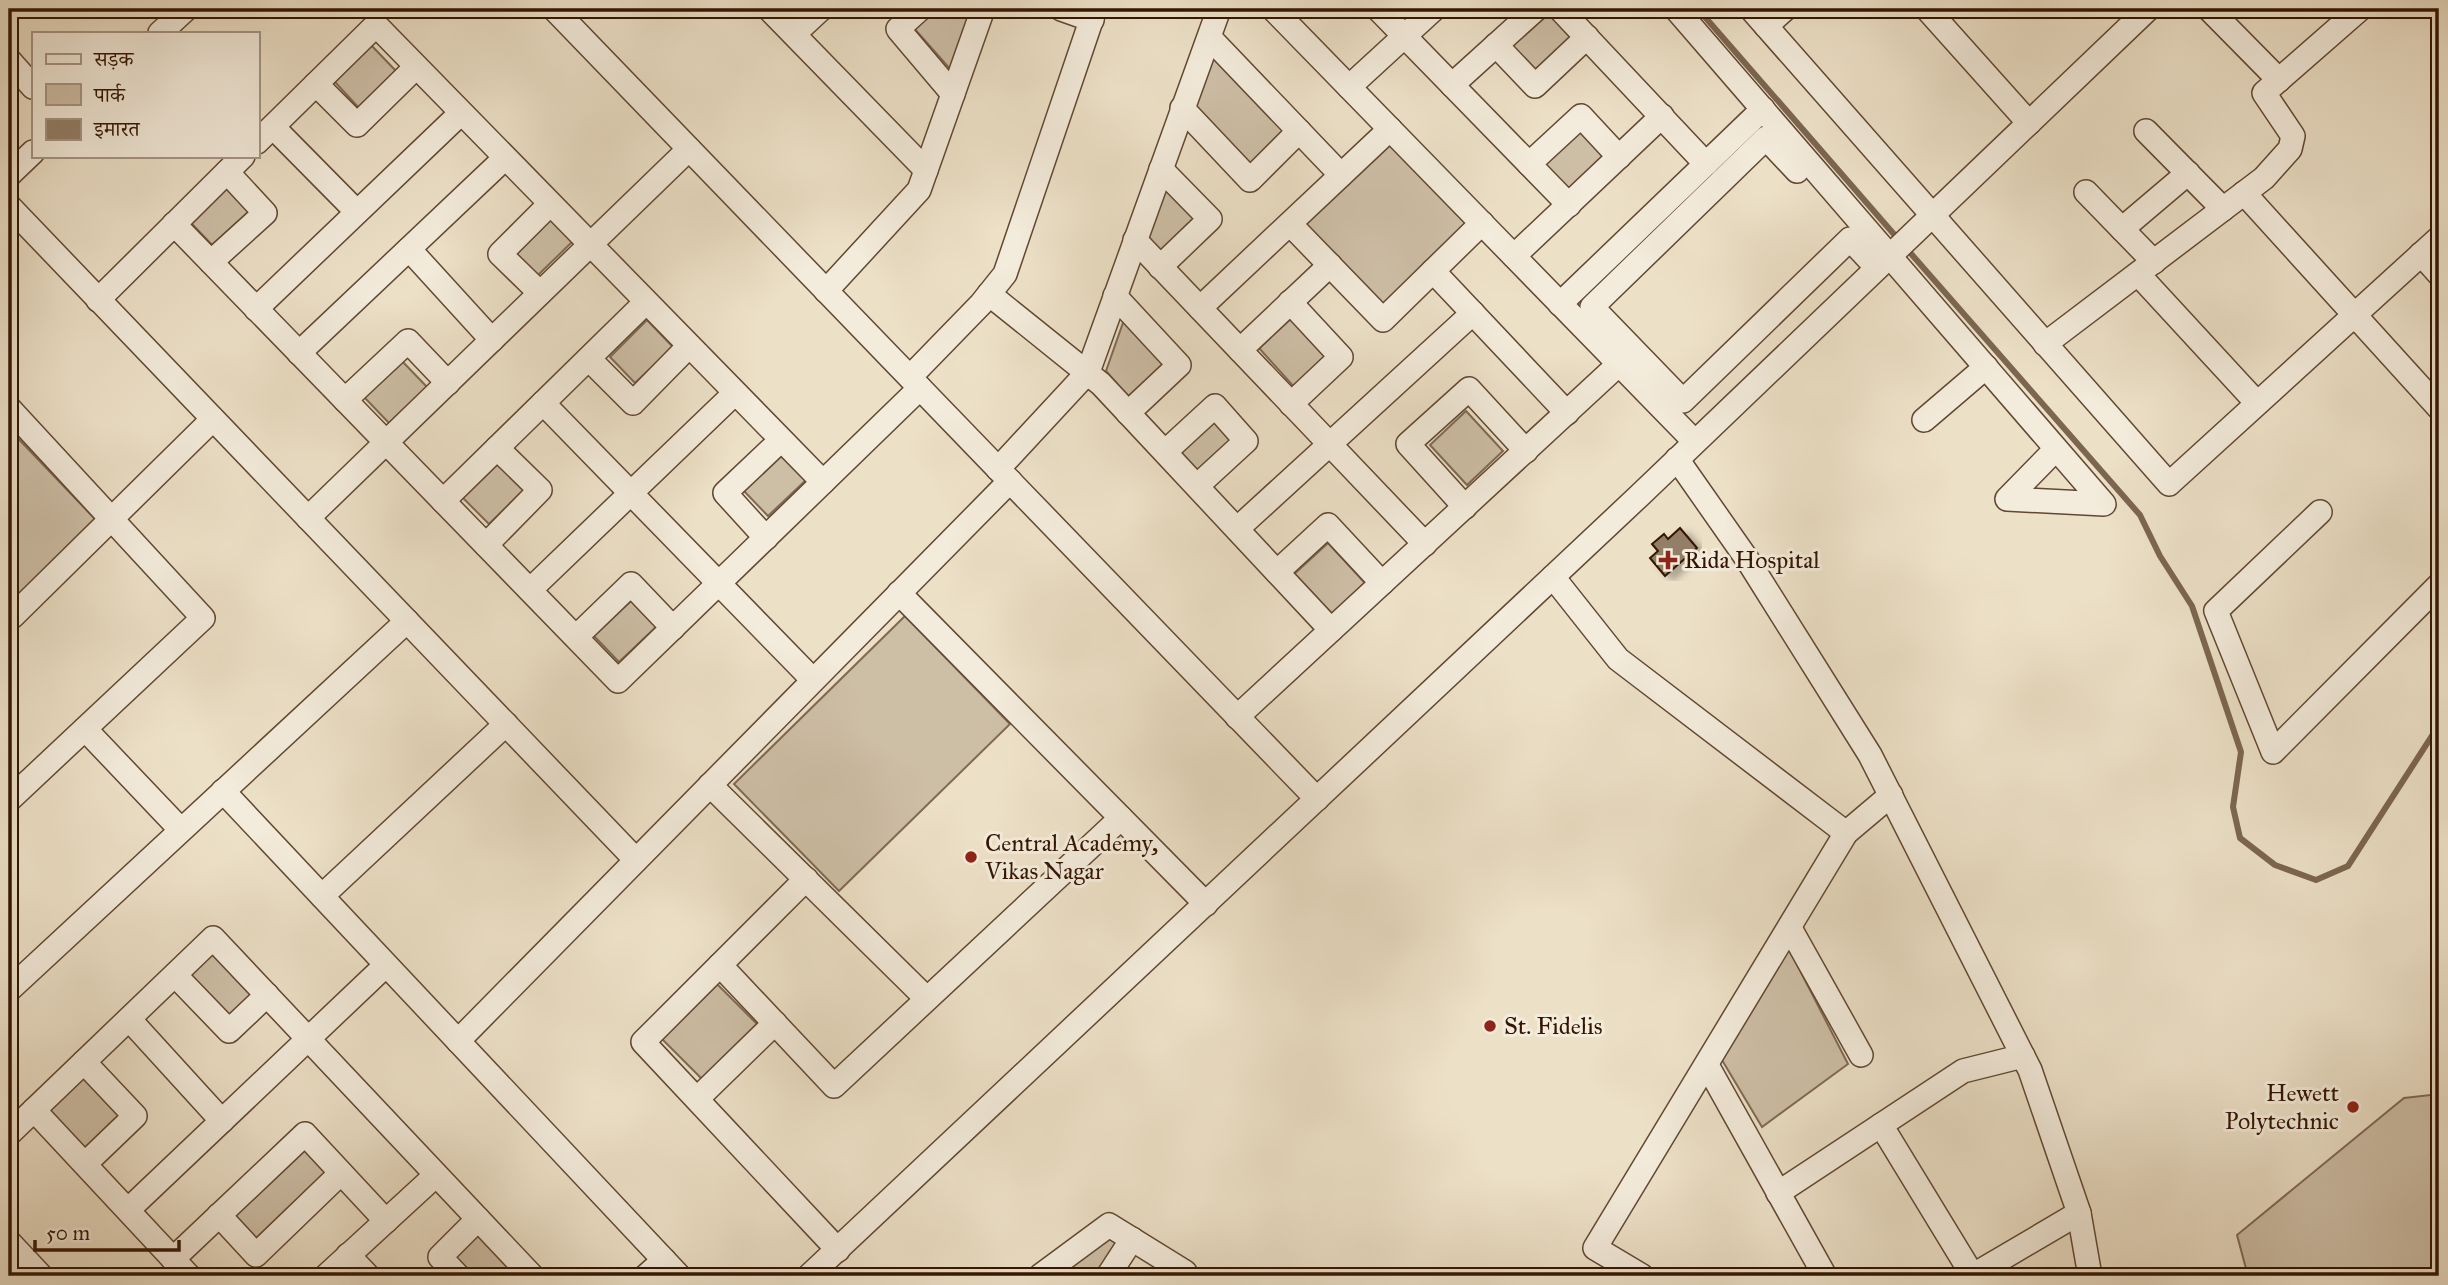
<svg xmlns="http://www.w3.org/2000/svg" width="2448" height="1285" viewBox="0 0 2448 1285" font-family="'IM FELL Great Primer','Noto Serif Devanagari',serif">
  <defs>
    <filter id="shadow"><feDropShadow dx="8" dy="4.5" stdDeviation="3.5" flood-color="#0004"/></filter>
  </defs>
  <rect width="100%" height="100%" fill="#ece0c7"/>
  <filter id="stains"><feTurbulence type="fractalNoise" baseFrequency=".00286" numOctaves="4"/><feColorMatrix values="0 0 0 0 .2 0 0 0 0 .09 0 0 0 0 .02 0 0 0 .5 -.17"/></filter>
  <radialGradient id="worn" r=".72"><stop offset=".6" stop-color="#630" stop-opacity="0"/><stop offset="1" stop-color="#630" stop-opacity=".3"/></radialGradient>
  <!-- green -->
  <g fill="#cdbea6" stroke="#806a54" stroke-width="2">
    <path d="M930 9H976L951 70 912 26Z"/>
    <path d="M1541 9H1552L1576 35 1536 73 1507 42Z"/>
    <path d="M371 45 397 72 359 108 334 81Z"/>
    <path d="M1211 48 1291 132 1249 173 1190 106Z"/>
    <path d="M1579 125 1608 156 1568 195 1539 164Z"/>
    <path d="M1387 141 1470 226 1386 309 1303 224Z"/>
    <path d="M1162 179 1202 221 1162 258 1143 236Z"/>
    <path d="M228 186 254 213 216 249 191 223Z"/>
    <path d="M547 215 573 241 535 278 510 251Z"/>
    <path d="M1295 315 1332 355 1296 389 1259 348Z"/>
    <path d="M647 320 673 347 635 383 610 357Z"/>
    <path d="M1124 320 1167 367 1131 401 1106 371Z"/>
    <path d="M401 360 427 387 389 423 364 397Z"/>
    <path d="M1466 411 1503 451 1467 485 1430 445Z"/>
    <path d="M1215 418 1238 443 1201 476 1178 452Z"/>
    <path d="M9 429 95 519 17 596 9 587Z"/>
    <path d="M781 454 806 480 768 516 743 490Z"/>
    <path d="M501 461 526 488 489 524 463 498Z"/>
    <path d="M1328 543 1365 583 1329 617 1291 577Z"/>
    <path d="M632 600 657 626 619 662 594 636Z"/>
    <path d="M905 616 1010 724 839 891 734 784Z"/>
    <path d="M1789 949 1848 1064 1762 1127 1722 1060Z"/>
    <path d="M212 950 257 999 230 1024 185 975Z"/>
    <path d="M717 984 757 1024 702 1079 662 1039Z"/>
    <path d="M84 1074 125 1117 89 1152 48 1109Z"/>
    <path d="M2439 1094V1276H2248L2237 1235 2404 1098Z"/>
    <path d="M302 1146 329 1174 255 1245 228 1217Z"/>
    <path d="M480 1232 521 1276H468L452 1258Z"/>
    <path d="M1107 1235 1121 1244 1100 1276H1050Z"/>
  </g>
  <g fill="none" stroke-linecap="round" stroke-linejoin="round">
    <!-- stream -->
    <g stroke="#7c6650" stroke-width="6">
      <path d="M1698 9 1899 240"/>
      <path d="M1906 248 2140 515 2160 556 2192 606 2241 752 2233 807 2240 838 2275 865 2316 880 2348 866 2439 725"/>
    </g>
  </g>
  <!-- building -->
  <path fill="#937f68" stroke="#331602" stroke-width="2" filter="url(#shadow)" d="M1680 528 1697 548 1665 576 1650 558 1658 551 1652 544 1664 534 1668 539Z"/>
  <g fill="none" stroke-linecap="round" stroke-linejoin="round">
    <!-- minor casing -->
    <g stroke="#614833" stroke-width="26">
      <g id="minor">
        <path d="M554 9 1317 799"/>
        <path d="M769 9 926 170"/>
        <path d="M920 9 898 29 953 94"/>
        <path d="M1061 9 1092 20"/>
        <path d="M1273 9 1695 442"/>
        <path d="M1378 9 1569 205"/>
        <path d="M1560 9 1706 164"/>
        <path d="M1676 9 2104 504 2007 499 2056 449"/>
        <path d="M1751 9 2169 484 2439 238"/>
        <path d="M1927 9 2029 123"/>
        <path d="M2209 9 2279 80"/>
        <path d="M1766 26 1785 9"/>
        <path d="M160 33 186 9"/>
        <path d="M794 34 821 9"/>
        <path d="M1210 38 1341 175"/>
        <path d="M1496 45 1535 86 1587 37"/>
        <path d="M9 60 33 87"/>
        <path d="M316 84 357 125 416 67"/>
        <path d="M1452 85 1536 9"/>
        <path d="M1349 87 1434 9"/>
        <path d="M1182 108 1250 180 1299 131"/>
        <path d="M273 127 357 212"/>
        <path d="M2146 131 2223 209"/>
        <path d="M257 142 376 25 823 482"/>
        <path d="M1529 164 1581 116 1619 157"/>
        <path d="M1797 171 1766 138 1592 307 1683 401 1850 239 1877 268"/>
        <path d="M9 175 33 152"/>
        <path d="M2086 192 2154 262"/>
        <path d="M2244 193 2439 408"/>
        <path d="M9 206 636 860"/>
        <path d="M174 224 618 681 920 388"/>
        <path d="M1290 224 1383 320 1482 223"/>
        <path d="M2122 229 2188 173"/>
        <path d="M1135 240 1425 544"/>
        <path d="M409 249 492 340"/>
        <path d="M2421 254 2439 274"/>
        <path d="M1514 256 1662 116"/>
        <path d="M211 262 265 213 227 172"/>
        <path d="M1160 267 1210 219 1161 169"/>
        <path d="M1433 271 1567 413"/>
        <path d="M2138 274 2257 403"/>
        <path d="M826 291 919 190 983 9"/>
        <path d="M540 293 500 254 550 204"/>
        <path d="M989 294 1101 384 1331 630"/>
        <path d="M1115 296 1179 365 1128 413"/>
        <path d="M98 300 243 156"/>
        <path d="M1290 302 1341 357 1291 404"/>
        <path d="M1560 304 1763 109"/>
        <path d="M1200 308 1390 129"/>
        <path d="M256 309 461 113"/>
        <path d="M2045 344 2264 178 2290 149 2293 136 2264 93 2360 9"/>
        <path d="M1240 350 1330 265"/>
        <path d="M299 353 505 158"/>
        <path d="M589 359 633 403 689 346"/>
        <path d="M910 377 981 304 1005 274 1095 9"/>
        <path d="M345 400 408 341 448 383"/>
        <path d="M543 403 813 680"/>
        <path d="M9 408 203 618 9 800"/>
        <path d="M1924 420 1986 367"/>
        <path d="M1165 452 1215 406 1246 441 1197 486"/>
        <path d="M1677 459 1747 559 1870 755 2030 1070 2079 1213 2090 1276"/>
        <path d="M998 469 1088 372 1219 9"/>
        <path d="M443 501 646 302"/>
        <path d="M1465 507 1408 444 1469 389 1526 451"/>
        <path d="M2320 512 2216 611 2273 752 2439 585"/>
        <path d="M308 518 689 149"/>
        <path d="M1237 529 1473 313"/>
        <path d="M766 538 725 493 781 440"/>
        <path d="M486 545 540 490 497 448"/>
        <path d="M1277 572 1328 525 1382 583"/>
        <path d="M1553 577 1618 659 1846 833"/>
        <path d="M530 590 735 393"/>
        <path d="M899 593 1206 904"/>
        <path d="M9 612 13 616 213 419"/>
        <path d="M576 637 631 584 673 628"/>
        <path d="M1237 717 1619 364"/>
        <path d="M85 729 181 830"/>
        <path d="M710 785 926 998"/>
        <path d="M223 791 679 1276"/>
        <path d="M806 879 643 1042 838 1250"/>
        <path d="M322 896 506 724"/>
        <path d="M1790 928 1861 1055"/>
        <path d="M720 965 834 1086 1121 818"/>
        <path d="M175 975 229 1031 267 995"/>
        <path d="M9 990 407 621"/>
        <path d="M129 1019 222 1121"/>
        <path d="M458 1041 1010 481"/>
        <path d="M84 1062 135 1116 85 1164"/>
        <path d="M1707 1065 1825 1276"/>
        <path d="M697 1099 775 1023"/>
        <path d="M34 1110 189 1276"/>
        <path d="M1881 1125 1973 1276"/>
        <path d="M9 1134 213 938 532 1276"/>
        <path d="M1778 1193 1963 1071 2023 1056"/>
        <path d="M128 1210 386 965"/>
        <path d="M219 1215 256 1255 341 1173"/>
        <path d="M9 1242 41 1276"/>
        <path d="M348 1255 368 1276"/>
        <path d="M173 1259 305 1134 386 1221"/>
        <path d="M326 1276 436 1175"/>
        <path d="M458 1276 440 1257 478 1219"/>
        <path d="M646 1276 664 1260"/>
        <path d="M809 1276 1639 496 2148 9"/>
        <path d="M1040 1276 1109 1225 1185 1272 1183 1276"/>
        <path d="M1108 1276 1132 1239"/>
        <path d="M1642 1276 1595 1248 1846 833 1891 795"/>
        <path d="M1972 1276 2079 1213"/>
      </g>
    </g>
    <!-- minor -->
    <use href="#minor" stroke="#f3ebdb" stroke-width="23"/>
  </g>
  <!-- markers -->
  <g fill="#8f2418" stroke="#f3ebdb" stroke-width="2.5">
    <path d="M1664.5 549.5h7v7h7v7h-7v7h-7v-7h-7v-7h7z"/>
    <circle cx="971" cy="857" r="7"/>
    <circle cx="1490" cy="1026" r="7"/>
    <circle cx="2353" cy="1107" r="7"/>
  </g>
  <g text-anchor="middle" dominant-baseline="central" stroke-width="6" stroke-linejoin="round" paint-order="stroke">
    <!-- poi labels -->
    <g font-size="24" fill="#331602" stroke="#f3ebdb" text-anchor="start">
      <text x="1684" y="560">Rida Hospital</text>
      <text x="985" y="843">Central Academy,<tspan x="985" dy="28">Vikas Nagar</tspan></text>
      <text x="1504" y="1026">St. Fidelis</text>
      <text x="2339" y="1093" text-anchor="end">Hewett<tspan x="2339" dy="28">Polytechnic</tspan></text>
    </g>
  </g>
  <!-- margin -->
  <rect width="2448" height="1285" fill="none" stroke="#ece0c7" stroke-width="35"/>
  <rect x="10" y="10" width="2427" height="1264" fill="none" stroke="#331602" stroke-width="3.5"/>
  <rect x="18" y="18" width="2413" height="1250" fill="none" stroke="#331602" stroke-width="2"/>
  <!-- legend -->
  <rect x="32" y="32" width="228" height="126" fill="#f3ebdb" stroke="#a69684" stroke-width="2"/>
  <rect x="46" y="54" width="35" height="10" fill="#f3ebdb" stroke="#a69684" stroke-width="2"/>
  <text x="94" y="66" font-size="21" fill="#331602">सड़क</text>
  <rect x="46" y="84" width="35" height="21" fill="#cdbea6" stroke="#a69684" stroke-width="2"/>
  <text x="94" y="102" font-size="21" fill="#331602">पार्क</text>
  <rect x="46" y="119" width="35" height="21" fill="#937f68" stroke="#a69684" stroke-width="2"/>
  <text x="94" y="136" font-size="21" fill="#331602">इमारत</text>
  <!-- scale -->
  <path d="M35 1240v10h144v-10" fill="none" stroke="#331602" stroke-width="3.5"/>
  <text x="46" y="1240" font-size="21" fill="#331602" stroke="#f3ebdb" stroke-width="5" paint-order="stroke">50 m</text>
  <rect width="100%" height="100%" filter="url(#stains)"/>
  <rect width="100%" height="100%" fill="url(#worn)"/>
</svg>
